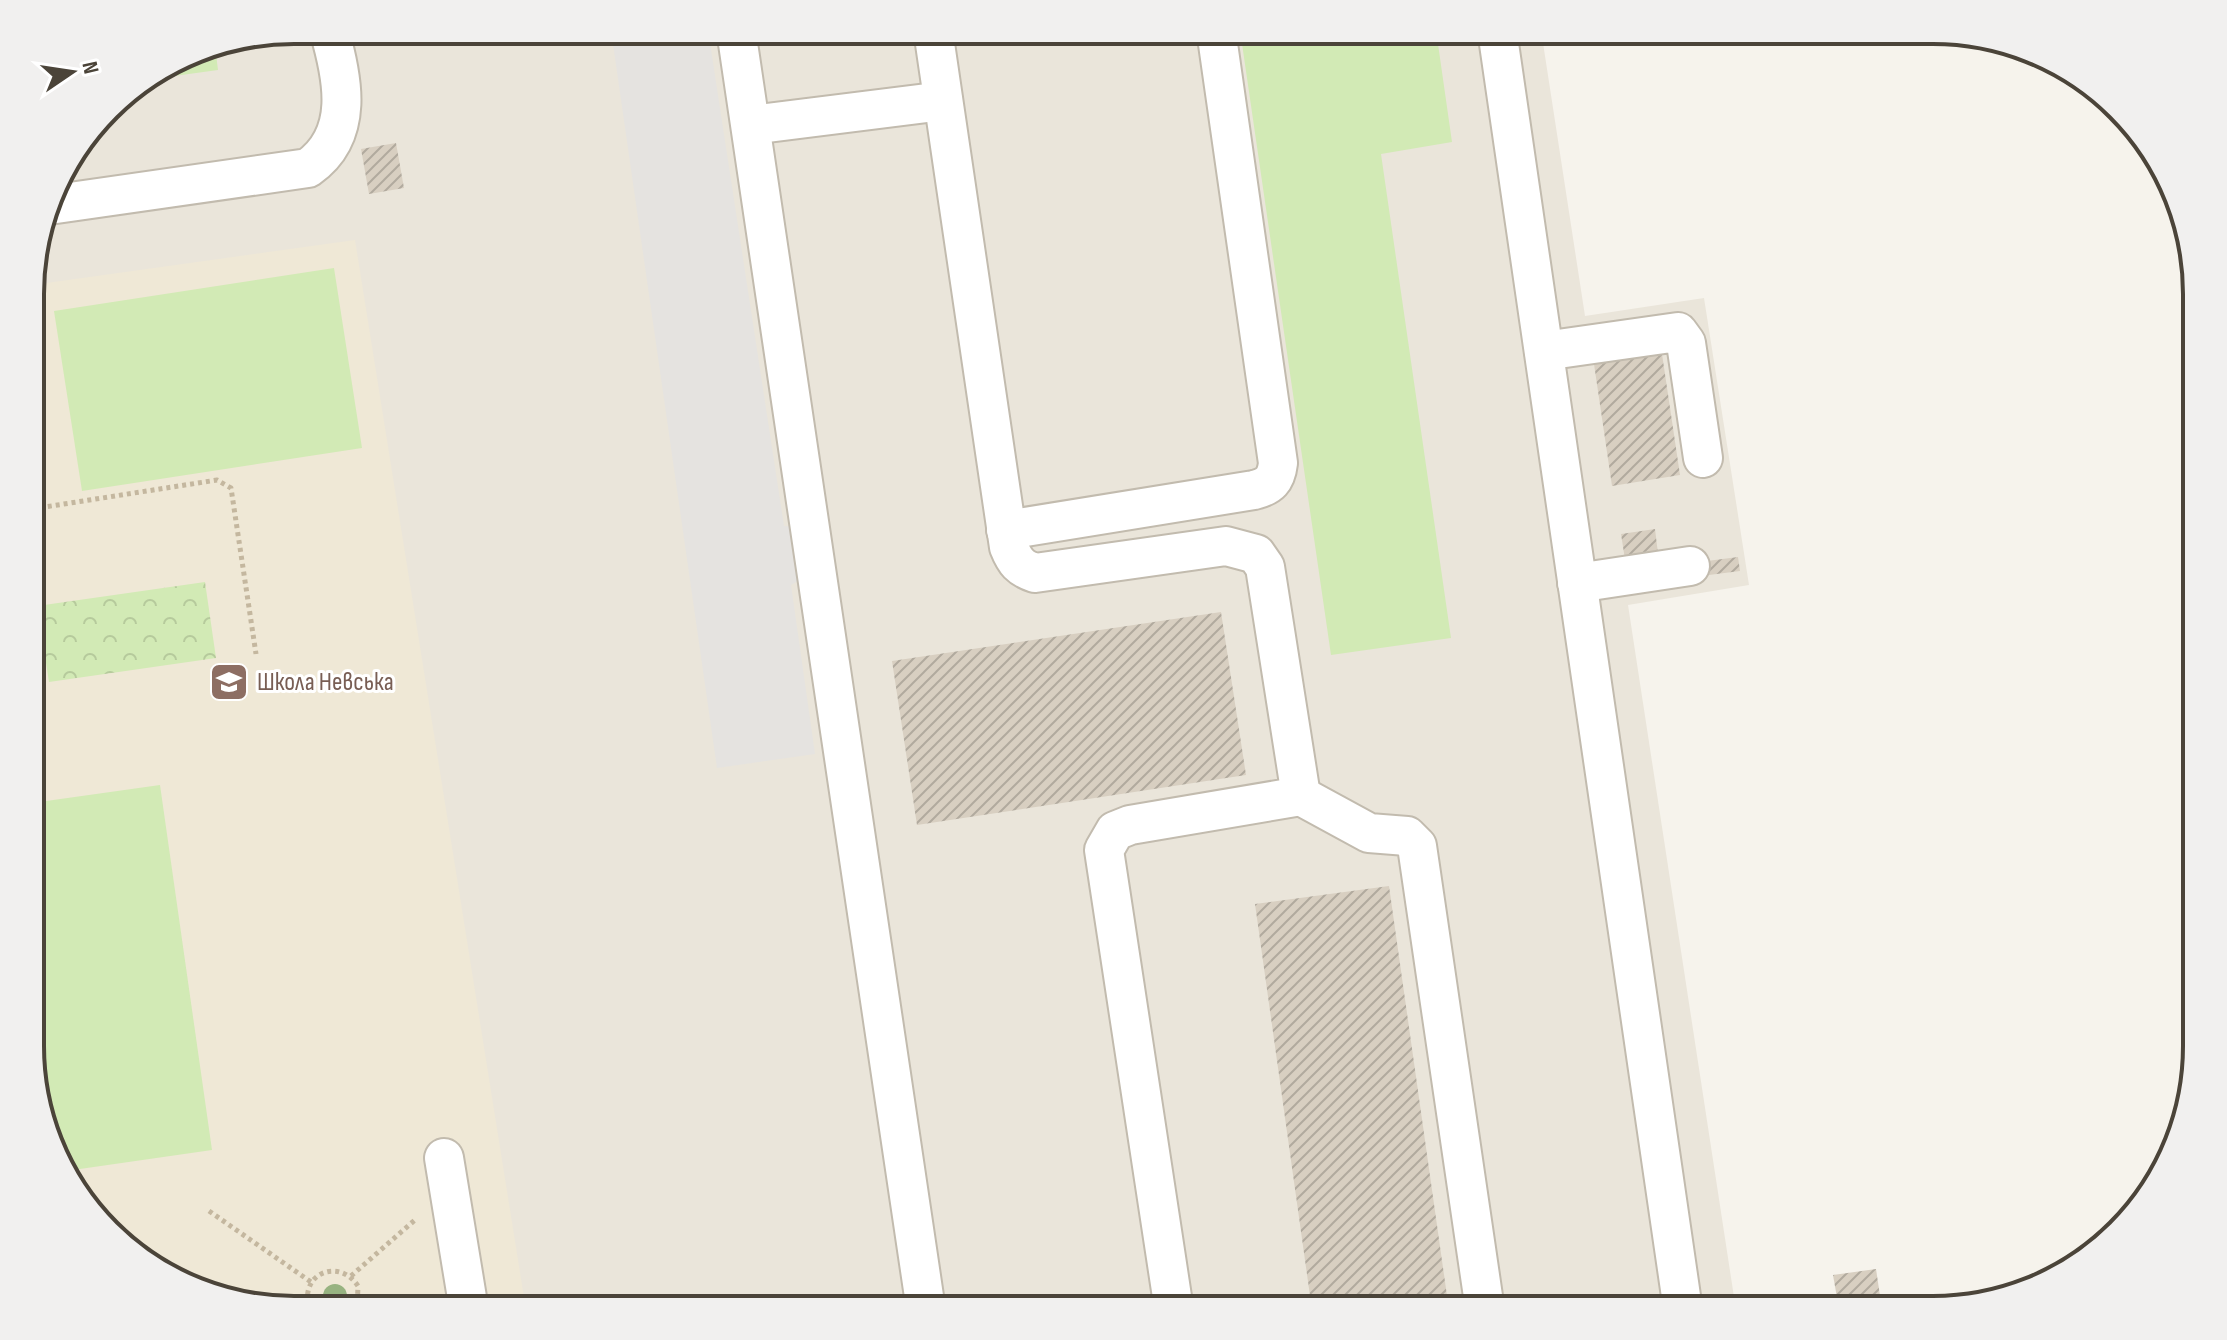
<svg xmlns="http://www.w3.org/2000/svg" width="2227" height="1340" viewBox="0 0 2227 1340" font-family="'Sofia Sans Condensed',sans-serif">
  <defs>
    <pattern id="park-crowns" width="20" height="18" patternUnits="userSpaceOnUse" patternTransform="scale(2)"><rect width="20" height="18" fill="#d2eab5"/><path d="M2 6a3 3 0 1 1 6 0M12 15a3 3 0 1 1 6 0" fill="none" stroke="#b6ca9c"/></pattern>
    <pattern id="building-hatch" width="6" height="6" patternUnits="userSpaceOnUse" patternTransform="scale(2)"><rect width="6" height="6" fill="#d8cfc1"/><path d="M-1 1l2-2M0 6l6-6M5 7l2-2" fill="none" stroke="#b1aa9e"/></pattern>
  </defs>
  <rect width="100%" height="100%" fill="#f6f3ec"/>
  <!-- residential -->
  <path fill="#eae5da" d="M294 30H1541L1585 316 1704 298 1749 585 1628 605 1736 1310H294L162 1274 74 1192 32 1080V260L57 177 120 96 194 50Z"/>
  <!-- education -->
  <path fill="#efe8d6" d="M355 240 526 1310H294L162 1274 74 1192 32 1080V285Z"/>
  <!-- grass -->
  <g fill="#d2eab5">
    <path d="M1240 30H1436L1452 142 1381 154 1451 638 1331 655Z"/>
    <path d="M215 46 218 70 145 80 194 50Z"/>
    <path d="M334 268 362 448 82 491 54 311Z"/>
    <path d="M160 785 212 1150 66 1171 32 1080V803Z"/>
  </g>
  <!-- park -->
  <path fill="url(#park-crowns)" d="M205 582 216 658 49 682 37 606Z"/>
  <!-- parking -->
  <path fill="#e5e3e0" d="M611 30H708L784 526 797 527 801 579 791 585 815 754 717 768Z"/>
  <!-- building -->
  <g fill="url(#building-hatch)">
    <path d="M396 143 404 188 369 194 361 149Z"/>
    <path d="M1662 354 1680 475 1612 486 1594 364Z"/>
    <path d="M1655 529 1659 562 1626 566 1621 534Z"/>
    <path d="M1738 557 1740 571 1709 575 1707 561Z"/>
    <path d="M1221 612 1246 775 917 825 892 661Z"/>
    <path d="M1389 886 1449 1310H1312L1255 904Z"/>
    <path d="M1876 1269 1882 1309H1839L1833 1275Z"/>
  </g>
  <g fill="none" stroke-linecap="round" stroke-linejoin="round">
    <!-- minor casing -->
    <g stroke="#c2bbae" stroke-width="42">
      <g id="minor">
        <path d="M736 30 926 1310"/>
        <path d="M933 30 1009 547C1015 562 1020 568 1035 573L1226 546 1256 554 1265 567 1301 796 1130 825 1115 831 1104 850 1174 1310"/>
        <path d="M1497 30 1683 1310"/>
        <path d="M751 125 943 101"/>
        <path d="M49 205 308 168C355 135 343 78 329 30"/>
        <path d="M1544 351 1678 332 1686 343 1703 458"/>
        <path d="M1006 530 1254 490C1270 486 1276 480 1278 463L1216 30"/>
        <path d="M1577 583 1690 566"/>
        <path d="M1301 796 1369 833 1407 836 1417 846 1485 1310"/>
        <path d="M444 1158 469 1310"/>
      </g>
    </g>
    <!-- path -->
    <g stroke="#c4b79f" stroke-width="5" stroke-dasharray="4 4" stroke-linecap="butt">
      <path d="M32 509 217 480 231 488 256 654"/>
      <path d="M32 667H46"/>
      <path d="M209 1211 311 1282"/>
      <path d="M351 1276 416 1219"/>
      <path d="M310 1310C297 1275 338 1256 358 1286L357 1310"/>
    </g>
    <!-- minor -->
    <use href="#minor" stroke="#fff" stroke-width="38"/>
  </g>
  <!-- trees -->
  <circle fill="#97b381" cx="335" cy="1296" r="12"/>
  <!-- icons -->
  <defs>
    <g id="school-square" transform="scale(2)"><rect x="-9" y="-9" width="18" height="18" rx="4" fill="#8d6e63" stroke="#fff"/><path d="M0-5L7-2L0 1L-7-2ZM-4 1L0 2.5L4 1V4Q0 6-4 4Z" fill="#fff"/></g>
  </defs>
  <g fill-rule="evenodd">
    <use href="#school-square" x="229" y="682"/>
  </g>
  <g text-anchor="middle" dominant-baseline="central" stroke-width="6" stroke-linejoin="round" paint-order="stroke">
    <!-- education labels -->
    <g font-size="26" fill="#785e54" stroke="#fff" text-anchor="start">
      <text x="257" y="682">Школа Невська</text>
    </g>
  </g>
  <!-- crop -->
  <path d="M0 0H2227V1340H0ZM294 44H1933A250 250 0 0 1 2183 294V1046A250 250 0 0 1 1933 1296H294A250 250 0 0 1 44 1046V294A250 250 0 0 1 294 44Z" fill="#f1f0ef" fill-rule="evenodd"/>
  <path fill="none" stroke="#4b4439" stroke-width="4" d="M294 44H1933A250 250 0 0 1 2183 294V1046A250 250 0 0 1 1933 1296H294A250 250 0 0 1 44 1046V294A250 250 0 0 1 294 44Z"/>
  <!-- north arrow -->
  <g transform="translate(72 72) rotate(77)" stroke="#ffffff" stroke-width="6" paint-order="stroke">
  <path d="M0-6L14 30L0 20L-14 30Z" fill="#4b4439"/>
  <text y="-12" font-size="22" font-weight="bold" text-anchor="middle" fill="#4b4439">N</text>
  </g>
</svg>
